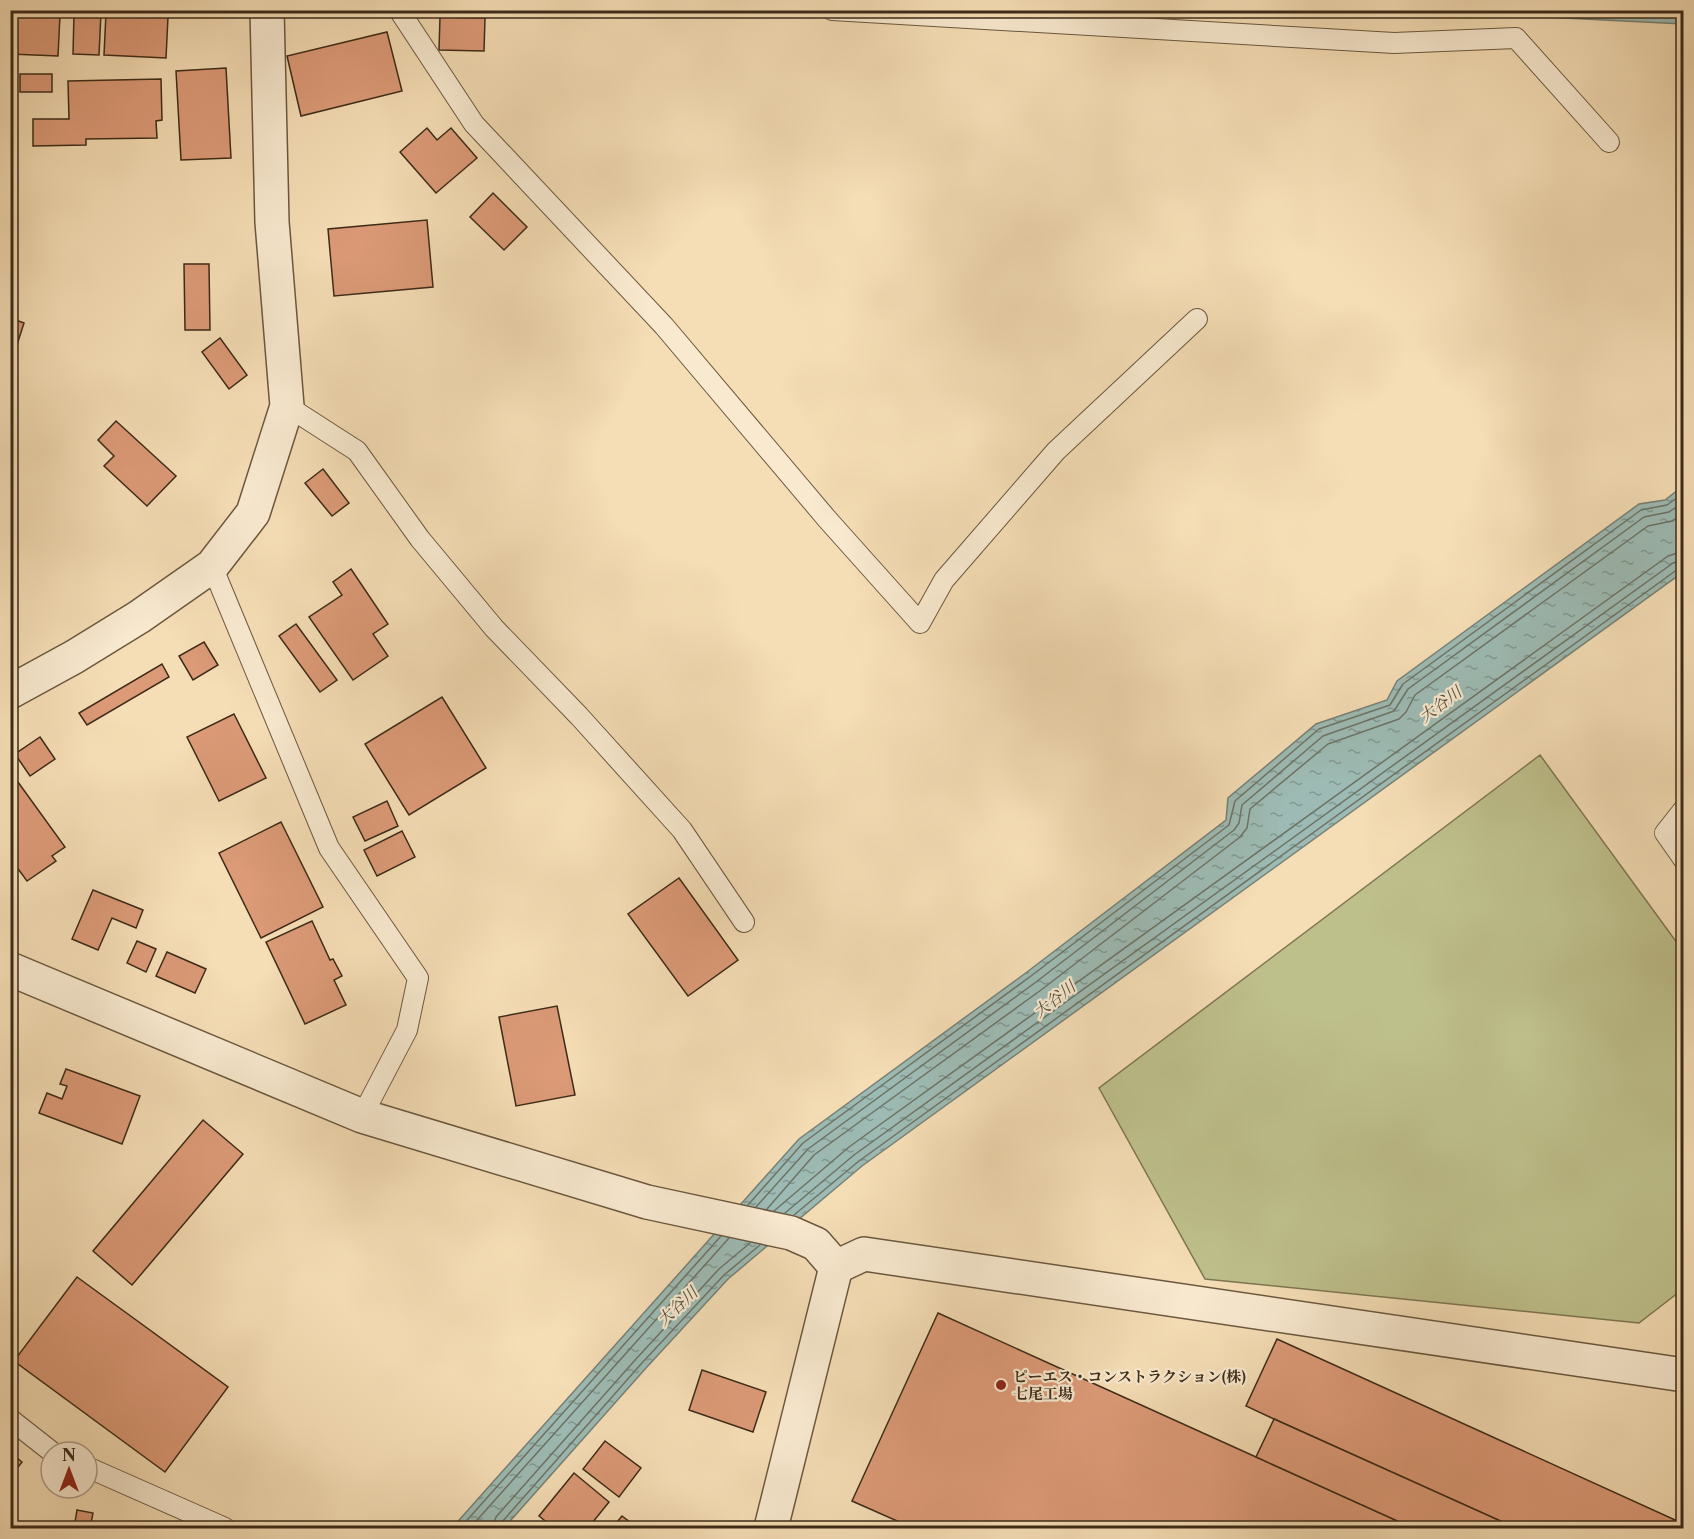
<svg xmlns="http://www.w3.org/2000/svg" width="1694" height="1539" viewBox="0 0 1694 1539" font-family="'Libre Caslon Text','Noto Serif JP',serif">
  <defs>
    <pattern id="water-ripples" width="26" height="14" patternUnits="userSpaceOnUse" patternTransform="scale(1.5)"><rect width="26" height="14" fill="#9dbbb4"/><path d="M2 4q2-2 4 0t4 0M15 11q2-2 4 0t4 0" fill="none" stroke="#819891"/></pattern>
  </defs>
  <rect width="100%" height="100%" fill="#f5ddb5"/>
  <filter id="stains"><feTurbulence type="fractalNoise" baseFrequency=".00333" numOctaves="4"/><feColorMatrix values="0 0 0 0 .2 0 0 0 0 .09 0 0 0 0 .02 0 0 0 .5 -.17"/></filter>
  <radialGradient id="worn" r=".72"><stop offset=".6" stop-color="#630" stop-opacity="0"/><stop offset="1" stop-color="#630" stop-opacity=".3"/></radialGradient>
  <!-- pitch -->
  <path fill="#bec08c" stroke="#7e7652" stroke-width="1.5" d="M1540 755 1683 951V1289L1639 1323 1205 1279 1099 1088Z"/>
  <!-- water -->
  <g fill="url(#water-ripples)" stroke="#778176" stroke-width="1.5">
    <path d="M1424 11H1683V24Z"/>
    <path d="M1683 486V572L862 1166 728 1279 646 1368 504 1528H452L799 1139 1027 972 1226 820 1228 798 1316 724 1387 700 1397 681 1639 504 1665 500Z"/>
  </g>
  <g fill="none" stroke-linecap="round" stroke-linejoin="round">
    <!-- shore -->
    <g stroke="#6d7366" stroke-width="1.5">
      <path d="M1536 10 1684 18"/>
      <path d="M748 1205 803 1143 1031 976 1229 825 1235 801 1319 729 1390 705 1403 684 1641 510 1667 505 1684 493"/>
      <path d="M756 1207 808 1149 1036 982 1234 830 1239 823 1242 805 1323 736 1394 711 1408 689 1644 517 1669 512 1684 502"/>
      <path d="M767 1209 814 1155 1041 990 1240 837 1247 828 1250 809 1328 744 1399 719 1406 712 1415 695 1648 526 1672 521 1684 514"/>
      <path d="M774 1211 849 1147 1668 556 1684 551"/>
      <path d="M785 1213 854 1155 1673 563 1684 560"/>
      <path d="M794 1215 859 1161 1678 569 1684 568"/>
      <path d="M460 1528 721 1236"/>
      <path d="M470 1528 729 1238"/>
      <path d="M492 1528 496 1517 636 1359 719 1269 750 1243"/>
      <path d="M500 1528 502 1522 641 1364 724 1275 760 1245"/>
    </g>
  </g>
  <!-- building -->
  <g fill="#dc9a77" stroke="#3d2b18" stroke-width="1.5">
    <path d="M10 12 60 15 58 56 10 54Z"/>
    <path d="M74 13H101L99 55 73 54Z"/>
    <path d="M106 13 168 17 166 58 104 55Z"/>
    <path d="M440 17 485 18 484 51 439 50Z"/>
    <path d="M387 32 402 91 301 116 287 56Z"/>
    <path d="M226 68 231 158 181 160 176 71Z"/>
    <rect x="20" y="74" width="32" height="18"/>
    <path d="M161 79 162 120 156 121 157 138 86 139V145L33 146V119H69L68 81Z"/>
    <path d="M427 128 437 140 451 128 477 158 436 193 400 152Z"/>
    <path d="M493 193 527 227 504 250 470 217Z"/>
    <path d="M427 220 433 287 334 296 328 229Z"/>
    <path d="M184 264H209L210 330H185Z"/>
    <path d="M10 318 24 323 10 367Z"/>
    <path d="M220 338 247 375 229 389 202 352Z"/>
    <path d="M116 421 176 476 147 506 104 466 114 456 98 440Z"/>
    <path d="M323 469 349 503 332 516 305 483Z"/>
    <path d="M351 569 388 624 373 634 388 656 353 680 309 617 342 595 333 582Z"/>
    <path d="M296 624 337 680 320 692 279 636Z"/>
    <path d="M204 642 218 665 193 680 179 656Z"/>
    <path d="M162 664 169 677 87 725 79 713Z"/>
    <path d="M442 697 486 768 409 815 365 744Z"/>
    <path d="M234 714 266 778 219 801 187 737Z"/>
    <path d="M40 737 55 759 30 776 15 754Z"/>
    <path d="M10 771 65 847 52 856 56 861 27 881 10 858Z"/>
    <path d="M387 801 398 826 365 841 353 817Z"/>
    <path d="M281 822 323 907 261 938 219 853Z"/>
    <path d="M402 831 415 857 377 876 364 850Z"/>
    <path d="M679 878 738 960 688 996 628 914Z"/>
    <path d="M93 890 143 910 136 928 112 918 98 950 72 939Z"/>
    <path d="M312 921 330 960 333 959 342 976 334 980 346 1005 305 1024 266 942Z"/>
    <path d="M137 941 156 949 146 972 127 963Z"/>
    <path d="M167 952 206 969 195 993 156 976Z"/>
    <path d="M557 1006 575 1095 516 1106 499 1017Z"/>
    <path d="M66 1069 140 1096 122 1144 39 1113 47 1093 62 1099 67 1086 60 1084Z"/>
    <path d="M203 1120 243 1154 132 1285 93 1251Z"/>
    <path d="M77 1277 228 1387 165 1472 14 1361Z"/>
    <path d="M938 1313 1256 1457 1413 1528H913L852 1501Z"/>
    <path d="M1277 1339 1684 1524V1528H1516L1274 1419 1246 1406Z"/>
    <path d="M702 1370 766 1392 753 1432 689 1410Z"/>
    <path d="M1274 1419 1516 1528H1413L1256 1457Z"/>
    <path d="M605 1441 641 1468 619 1497 583 1469Z"/>
    <path d="M10 1452 22 1462 10 1477Z"/>
    <path d="M574 1473 609 1502 588 1528H554L539 1516Z"/>
    <path d="M77 1510 93 1513 90 1528H74Z"/>
    <path d="M622 1516 638 1528H612Z"/>
  </g>
  <g fill="none" stroke-linecap="round" stroke-linejoin="round">
    <!-- service casing -->
    <g stroke="#6b583f" stroke-width="22">
      <g id="service">
        <path d="M399 10 474 124 664 326 827 519 920 623 944 580 1056 451 1197 319"/>
        <path d="M832 10 1394 43 1516 38 1609 142"/>
        <path d="M287 406 357 451 420 539 494 628 579 716 682 830 744 922"/>
        <path d="M212 566 329 848 418 978 407 1030 362 1116"/>
        <path d="M1684 809 1665 833 1684 860"/>
        <path d="M10 1419 52 1452"/>
        <path d="M87 1467 225 1528"/>
      </g>
    </g>
    <!-- minor casing -->
    <g stroke="#6b583f" stroke-width="36">
      <g id="minor">
        <path d="M10 692 74 657 139 617 212 566 253 513 287 406 272 222 267 10"/>
        <path d="M836 1267 864 1254 1684 1375"/>
      </g>
    </g>
    <!-- tertiary casing -->
    <g stroke="#6b583f" stroke-width="36">
      <path id="tertiary" d="M10 969 362 1116 647 1202 791 1233 816 1244 836 1267 771 1528"/>
    </g>
    <!-- service -->
    <use href="#service" stroke="#f8e9cf" stroke-width="20"/>
    <!-- minor -->
    <use href="#minor" stroke="#f8e9cf" stroke-width="33"/>
    <!-- tertiary -->
    <use href="#tertiary" stroke="#f8e9cf" stroke-width="33"/>
  </g>
  <!-- markers -->
  <circle fill="#8f2418" stroke="#f8e9cf" stroke-width="2" cx="1001" cy="1385" r="6"/>
  <g text-anchor="middle" dominant-baseline="central" stroke-width="4.5" stroke-linejoin="round" paint-order="stroke">
    <!-- poi labels -->
    <g font-size="15" font-weight="bold" fill="#3d2b18" stroke="#f8e9cf" text-anchor="start">
      <text x="1013" y="1376">ピーエス・コンストラクション(株)<tspan x="1013" dy="17">七尾工場</tspan></text>
    </g>
    <!-- water labels -->
    <g font-size="16" font-style="italic" fill="#554f3f" stroke="#f8e9cf">
      <text transform="translate(1440 704) rotate(-37)">大谷川</text>
      <text transform="translate(1054 999) rotate(-38)">大谷川</text>
      <text transform="translate(677 1306) rotate(-43)">大谷川</text>
    </g>
  </g>
  <!-- margin -->
  <rect width="1694" height="1539" fill="none" stroke="#f5ddb5" stroke-width="36"/>
  <rect x="12" y="12" width="1670" height="1515" fill="none" stroke="#3d2b18" stroke-width="3"/>
  <rect x="18" y="18" width="1658" height="1503" fill="none" stroke="#3d2b18" stroke-width="1.5"/>
  <!-- north arrow -->
  <g transform="translate(69 1470)"><circle r="28" fill="#f8e9cf" stroke="#ad9d86" stroke-width="1.5"/>
  <path d="M0-4.5L10 22L0 15L-10 22Z" fill="#8f2418"/>
  <text y="-9" font-size="16" font-weight="bold" text-anchor="middle" fill="#3d2b18">N</text>
  </g>
  <rect width="100%" height="100%" filter="url(#stains)"/>
  <rect width="100%" height="100%" fill="url(#worn)"/>
</svg>
